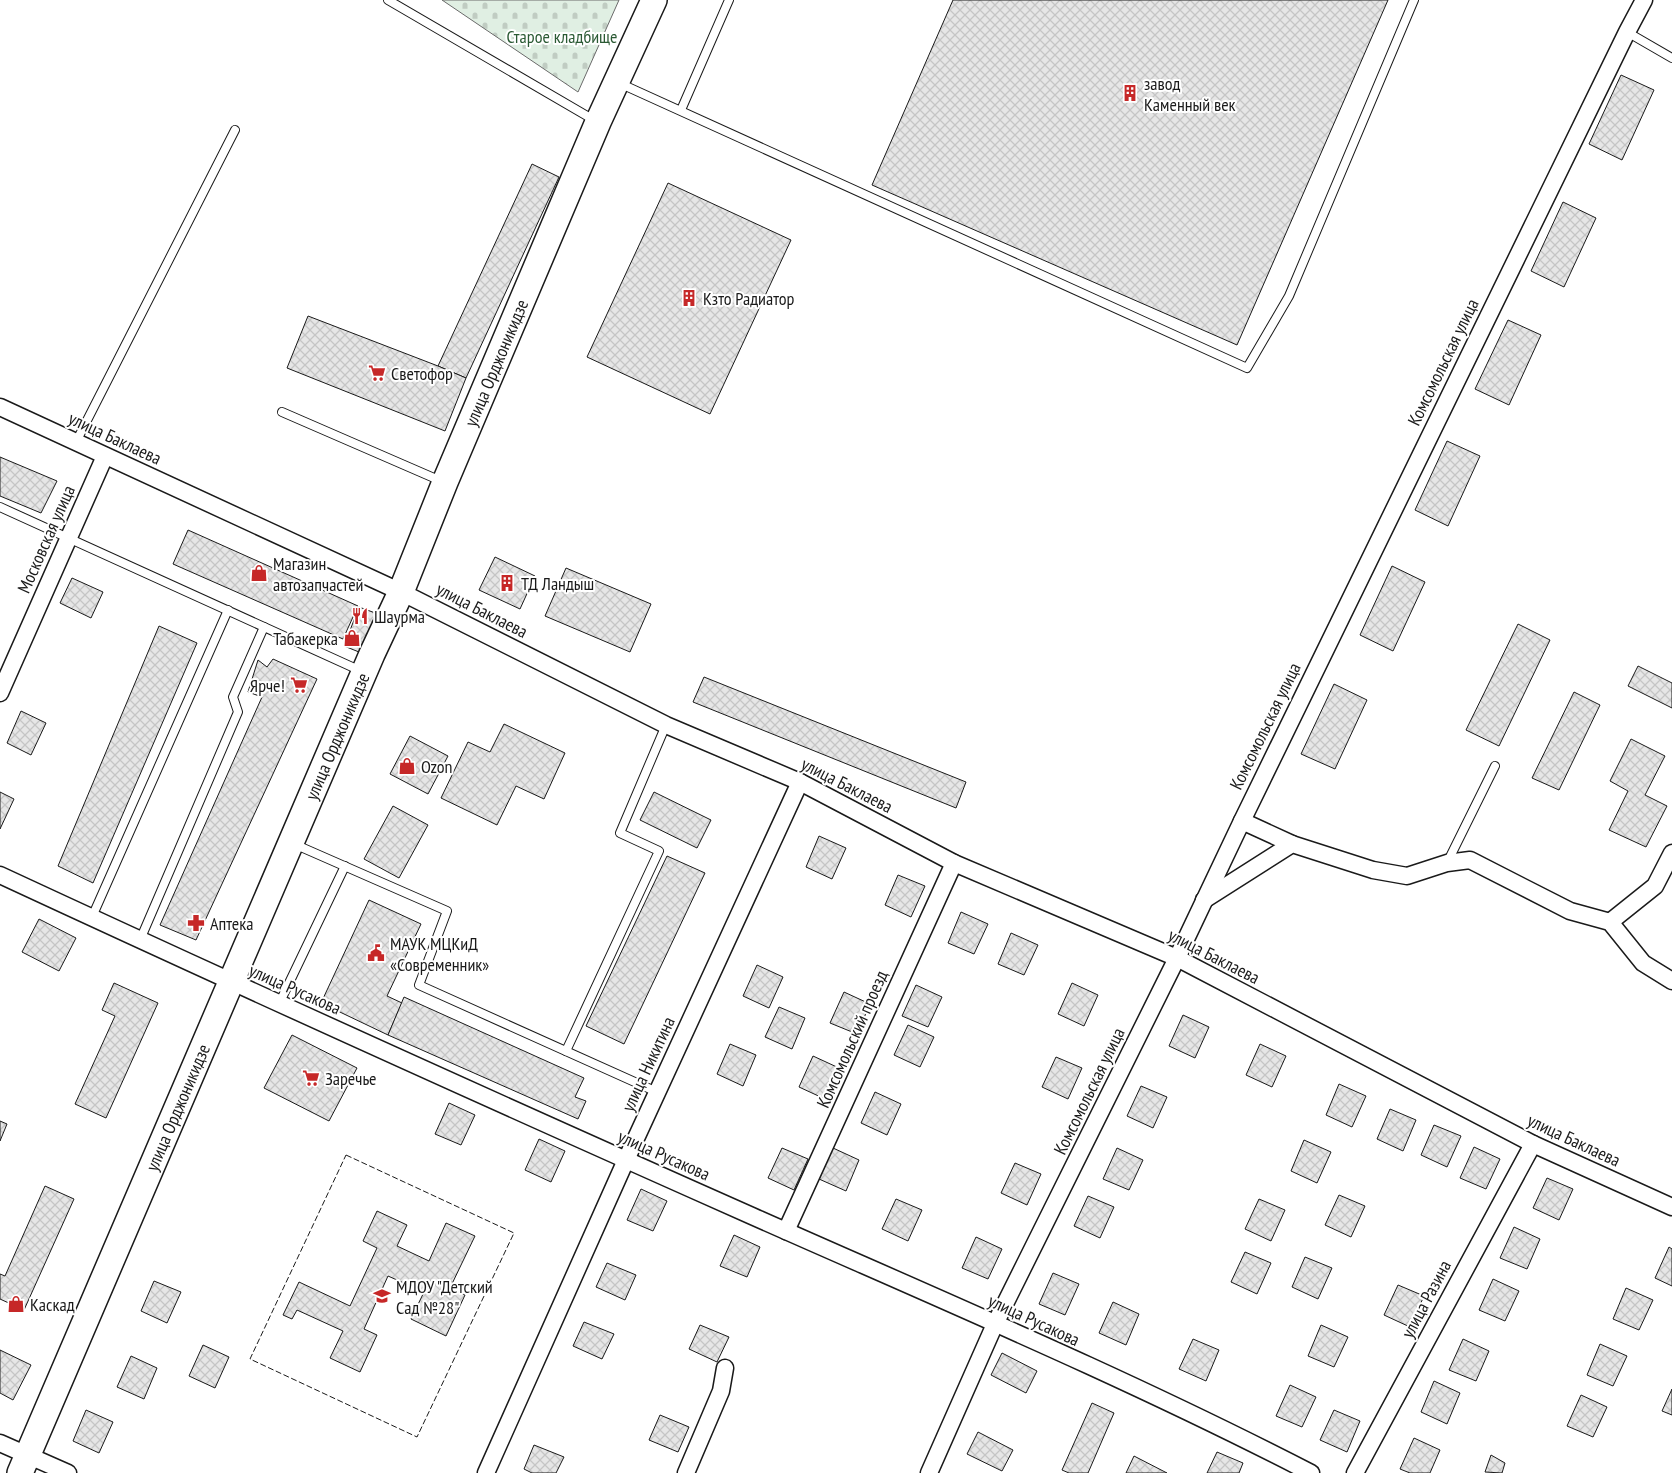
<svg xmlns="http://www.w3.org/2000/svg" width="1672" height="1473" viewBox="0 0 1672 1473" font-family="'PT Sans Narrow',sans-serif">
  <defs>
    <pattern id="cemetery-stones" width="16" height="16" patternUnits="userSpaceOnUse" patternTransform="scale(1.25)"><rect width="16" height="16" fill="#e0efe3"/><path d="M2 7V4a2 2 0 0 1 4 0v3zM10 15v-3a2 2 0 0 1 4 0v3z" fill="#c0ccc2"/></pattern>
    <pattern id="building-cross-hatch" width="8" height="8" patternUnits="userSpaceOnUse" patternTransform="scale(1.25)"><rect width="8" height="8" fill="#e6e6e6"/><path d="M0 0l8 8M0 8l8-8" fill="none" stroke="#c5c5c5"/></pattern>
  </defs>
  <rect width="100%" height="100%" fill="#fff"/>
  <!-- cemetery -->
  <path fill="url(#cemetery-stones)" stroke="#6a6a6a" d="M442 0H619L578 92Z"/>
  <!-- building -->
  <g fill="url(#building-cross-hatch)" stroke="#1a1a1a">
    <path d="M953 0H1388L1237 345 872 185Z"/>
    <path d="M1621 75 1654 90 1622 160 1589 144Z"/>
    <path d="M532 164 559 177 466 378 438 366Z"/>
    <path d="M668 183 791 240 710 414 587 357Z"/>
    <path d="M1563 202 1596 218 1564 287 1531 271Z"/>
    <path d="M308 316 438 366 466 378 445 431 287 368Z"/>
    <path d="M1508 320 1541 335 1509 405 1475 389Z"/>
    <path d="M1447 441 1480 456 1448 526 1415 510Z"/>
    <path d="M0 457 57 481 41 513 0 496Z"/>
    <path d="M188 530 358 606 343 639 173 564Z"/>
    <path d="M495 557 535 576 520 609 479 590Z"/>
    <path d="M1392 566 1425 582 1393 651 1360 635Z"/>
    <path d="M566 568 651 604 630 652 545 616Z"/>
    <path d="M72 578 103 592 91 618 60 603Z"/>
    <path d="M359 607 378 614 364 654 344 646Z"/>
    <path d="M1518 624 1550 640 1499 746 1466 730Z"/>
    <path d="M159 626 197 643 93 883 58 866Z"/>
    <path d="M273 659 317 679 196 940 160 925 262 697 248 692 258 660 267 667Z"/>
    <path d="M1638 666 1672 683V708L1628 686Z"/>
    <path d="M704 677 966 782 956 808 693 702Z"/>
    <path d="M1334 684 1367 700 1335 769 1301 754Z"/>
    <path d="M1574 692 1600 705 1559 790 1532 778Z"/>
    <path d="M21 711 46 723 31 755 7 743Z"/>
    <path d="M504 724 565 753 544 799 516 786 497 825 441 798 468 742 490 752Z"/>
    <path d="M410 736 448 756 428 794 390 774Z"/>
    <path d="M1631 739 1665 756 1645 795 1667 806 1646 847 1609 830 1628 791 1610 781Z"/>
    <path d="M0 792 14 799 0 829Z"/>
    <path d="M654 792 711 820 697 848 640 820Z"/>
    <path d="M393 806 428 825 399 878 364 859Z"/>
    <path d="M819 836 846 848 832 879 806 867Z"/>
    <path d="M667 856 705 873 624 1044 586 1026Z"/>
    <path d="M898 875 925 886 911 917 885 905Z"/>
    <path d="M369 900 421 924 387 996 402 1003 388 1035 321 1003Z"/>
    <path d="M961 912 988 924 974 954 948 943Z"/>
    <path d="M39 919 76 938 59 971 22 952Z"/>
    <path d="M1011 933 1038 945 1024 975 998 964Z"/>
    <path d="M757 965 783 977 769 1008 743 996Z"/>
    <path d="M114 983 158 1003 106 1118 75 1104 115 1016 102 1010Z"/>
    <path d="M1072 983 1098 995 1084 1026 1058 1014Z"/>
    <path d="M916 985 942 997 928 1027 902 1016Z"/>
    <path d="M844 992 870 1004 857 1034 830 1023Z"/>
    <path d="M404 997 584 1078 575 1097 586 1101 578 1119 388 1035Z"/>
    <path d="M779 1007 805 1018 792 1049 765 1037Z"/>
    <path d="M1183 1015 1209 1027 1195 1058 1169 1046Z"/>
    <path d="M908 1025 934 1037 920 1067 894 1055Z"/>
    <path d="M292 1035 357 1068 329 1121 264 1088Z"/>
    <path d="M730 1044 756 1055 743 1086 717 1074Z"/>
    <path d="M1260 1044 1286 1056 1272 1087 1246 1075Z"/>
    <path d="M813 1056 839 1068 825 1099 799 1087Z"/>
    <path d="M1056 1057 1082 1068 1068 1099 1042 1087Z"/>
    <path d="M1339 1084 1366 1096 1352 1127 1326 1115Z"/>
    <path d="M1141 1086 1167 1097 1153 1128 1127 1116Z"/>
    <path d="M875 1092 901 1104 887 1135 861 1123Z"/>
    <path d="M449 1103 475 1115 461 1145 435 1134Z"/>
    <path d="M1390 1109 1416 1120 1403 1151 1377 1139Z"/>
    <path d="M0 1121 7 1124 0 1141Z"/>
    <path d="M1434 1125 1461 1136 1447 1167 1421 1155Z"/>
    <path d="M539 1139 565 1151 551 1182 525 1170Z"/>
    <path d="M1304 1140 1331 1152 1317 1183 1291 1171Z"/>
    <path d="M1474 1147 1500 1159 1486 1189 1460 1178Z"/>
    <path d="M782 1148 808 1159 794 1190 768 1178Z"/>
    <path d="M833 1148 859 1160 846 1191 819 1179Z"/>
    <path d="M1117 1148 1143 1160 1129 1190 1103 1179Z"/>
    <path d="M1015 1163 1041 1174 1027 1205 1001 1193Z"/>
    <path d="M1547 1178 1573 1189 1559 1220 1533 1208Z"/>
    <path d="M45 1186 74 1199 24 1310 0 1299V1274L5 1276Z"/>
    <path d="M641 1189 667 1201 653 1231 627 1220Z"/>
    <path d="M1339 1195 1365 1206 1351 1237 1325 1225Z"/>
    <path d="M1088 1196 1114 1207 1100 1238 1074 1226Z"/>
    <path d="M896 1199 922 1210 908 1241 882 1229Z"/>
    <path d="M1259 1199 1285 1210 1271 1241 1245 1229Z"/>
    <path d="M377 1211 407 1225 397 1246 429 1261 446 1223 475 1236 450 1288 465 1295 446 1336 411 1319 424 1292 388 1276 364 1329 377 1335 360 1372 330 1358 343 1331 297 1310 292 1319 283 1315 299 1282 350 1306 377 1248 363 1241Z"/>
    <path d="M1514 1227 1540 1239 1527 1269 1500 1258Z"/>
    <path d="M734 1235 760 1247 747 1277 720 1266Z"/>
    <path d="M976 1237 1002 1249 988 1279 962 1268Z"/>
    <path d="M1669 1247 1672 1249V1286L1655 1278Z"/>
    <path d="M1245 1252 1271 1263 1257 1294 1231 1282Z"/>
    <path d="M1305 1257 1332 1268 1318 1299 1292 1287Z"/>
    <path d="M607 1263 636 1275 625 1300 596 1287Z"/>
    <path d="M1053 1273 1079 1284 1065 1315 1039 1304Z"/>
    <path d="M1493 1279 1519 1291 1505 1321 1479 1310Z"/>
    <path d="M154 1281 181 1292 167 1323 141 1311Z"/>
    <path d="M1398 1285 1424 1296 1410 1327 1384 1315Z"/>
    <path d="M1626 1288 1653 1300 1639 1330 1613 1319Z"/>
    <path d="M1113 1302 1139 1314 1126 1345 1099 1333Z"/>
    <path d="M584 1322 614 1334 602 1359 573 1346Z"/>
    <path d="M700 1325 729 1337 717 1362 689 1349Z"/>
    <path d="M1321 1325 1348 1337 1334 1367 1308 1356Z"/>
    <path d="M1193 1339 1219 1350 1206 1381 1179 1369Z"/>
    <path d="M1463 1339 1489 1351 1476 1381 1449 1370Z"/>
    <path d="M1600 1344 1627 1356 1613 1386 1587 1375Z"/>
    <path d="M203 1345 229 1357 215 1388 189 1376Z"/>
    <path d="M0 1350 31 1365 13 1400 0 1393Z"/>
    <path d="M1002 1353 1037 1371 1026 1393 991 1375Z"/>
    <path d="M131 1356 157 1368 144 1399 117 1387Z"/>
    <path d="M1434 1381 1460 1393 1447 1424 1421 1412Z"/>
    <path d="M1290 1385 1316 1397 1302 1427 1276 1416Z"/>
    <path d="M1672 1389V1415L1662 1411Z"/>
    <path d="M1581 1395 1607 1407 1593 1437 1567 1426Z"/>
    <path d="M1092 1403 1114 1413 1088 1473H1069L1062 1470Z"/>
    <path d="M86 1410 113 1422 99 1453 73 1441Z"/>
    <path d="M1334 1410 1360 1421 1347 1452 1320 1440Z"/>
    <path d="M660 1415 689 1427 678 1452 649 1440Z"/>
    <path d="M978 1432 1013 1450 1002 1471 967 1454Z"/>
    <path d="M1414 1438 1440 1450 1430 1473H1410L1400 1469Z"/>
    <path d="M534 1445 564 1457 556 1473H532L524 1469Z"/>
    <path d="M1217 1452 1243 1463 1239 1473H1207Z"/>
    <path d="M1491 1455 1505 1463 1502 1473 1485 1472Z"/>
    <path d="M1134 1456 1167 1473H1126Z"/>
  </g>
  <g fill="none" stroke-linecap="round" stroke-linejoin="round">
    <!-- lane casing -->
    <g stroke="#1a1a1a" stroke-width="10">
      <g id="lane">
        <path d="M388 0 594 120"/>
        <path d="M1627 32 1672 58"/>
        <path d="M619 83 1247 368 1289 296 1414 0"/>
        <path d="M681 110 729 0"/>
        <path d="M282 412 441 481"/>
        <path d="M76 442 235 130"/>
        <path d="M0 507 361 671"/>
        <path d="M294 844 447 911 419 985 657 1092"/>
        <path d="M1447 863 1495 766"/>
        <path d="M92 917 228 610"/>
        <path d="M140 940 238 712 233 697 264 627"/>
        <path d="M279 1004 345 866"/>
        <path d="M566 1051 659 851 620 833 666 725"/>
      </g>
    </g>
    <!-- street casing -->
    <g stroke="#1a1a1a" stroke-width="19">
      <g id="street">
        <path d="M0 407 401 592 666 725 800 782 954 863 1177 958 1533 1144 1672 1207"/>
        <path d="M0 693 105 456"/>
        <path d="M1242 821 1292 844"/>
        <path d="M0 875C250 991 500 1104 752 1216 939 1299 1129 1379 1311 1473"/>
        <path d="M1204 900 1292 844 1373 870 1407 876 1447 863 1470 860 1570 911 1610 922 1643 963 1672 981"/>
        <path d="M1610 922 1655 886 1672 853"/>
        <path d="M786 1231 954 863"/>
        <path d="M0 1443 68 1473"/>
        <path d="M486 1473 626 1160 800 782"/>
        <path d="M686 1473 721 1391 725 1368"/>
        <path d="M929 1473 995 1324 1177 958 1242 821 1627 32 1644 0"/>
        <path d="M1355 1473 1533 1144"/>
      </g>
    </g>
    <!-- primary casing -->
    <g stroke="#1a1a1a" stroke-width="28">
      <g id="primary">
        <path id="s1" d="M20 1473 372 654 401 592 445 482 598 122 654 0"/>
      </g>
    </g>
    <!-- lane -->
    <use href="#lane" stroke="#fff" stroke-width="8"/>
    <!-- street -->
    <use href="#street" stroke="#fff" stroke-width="16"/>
    <!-- primary -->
    <use href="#primary" stroke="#fff" stroke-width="25"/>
    <!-- fence -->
    <path stroke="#1a1a1a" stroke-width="1" stroke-dasharray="6 2.5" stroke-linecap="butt" d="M346 1155 514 1233 417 1437 250 1359Z"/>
  </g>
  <!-- icons -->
  <defs>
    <g id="building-bare" transform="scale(1.35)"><path d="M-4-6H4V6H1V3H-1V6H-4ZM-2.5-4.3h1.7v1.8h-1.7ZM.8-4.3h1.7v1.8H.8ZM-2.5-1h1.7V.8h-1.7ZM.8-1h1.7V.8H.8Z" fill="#c62828" stroke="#fff" stroke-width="2.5" paint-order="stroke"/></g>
    <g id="supermarket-bare" transform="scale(1.35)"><path d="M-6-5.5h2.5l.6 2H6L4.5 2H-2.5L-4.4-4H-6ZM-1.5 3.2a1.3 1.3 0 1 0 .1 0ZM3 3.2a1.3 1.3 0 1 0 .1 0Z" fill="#c62828" stroke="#fff" stroke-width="2.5" paint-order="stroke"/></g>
    <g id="shop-bare" transform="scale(1.35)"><path d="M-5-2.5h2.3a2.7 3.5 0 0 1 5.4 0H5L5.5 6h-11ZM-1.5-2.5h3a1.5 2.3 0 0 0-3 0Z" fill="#c62828" stroke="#fff" stroke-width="2.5" paint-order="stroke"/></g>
    <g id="restaurant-bare" transform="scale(1.35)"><path d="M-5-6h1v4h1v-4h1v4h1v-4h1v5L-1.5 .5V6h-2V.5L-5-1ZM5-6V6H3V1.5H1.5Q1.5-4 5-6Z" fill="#c62828" stroke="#fff" stroke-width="2.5" paint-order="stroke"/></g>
    <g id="pharmacy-bare" transform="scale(1.35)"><path d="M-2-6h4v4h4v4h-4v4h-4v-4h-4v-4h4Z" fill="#c62828" stroke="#fff" stroke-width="2.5" paint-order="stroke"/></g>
    <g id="civic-bare" transform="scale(1.35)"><path d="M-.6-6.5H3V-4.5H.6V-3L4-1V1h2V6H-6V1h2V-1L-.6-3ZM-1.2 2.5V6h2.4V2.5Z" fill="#c62828" stroke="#fff" stroke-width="2.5" paint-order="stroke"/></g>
    <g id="school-bare" transform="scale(1.35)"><path d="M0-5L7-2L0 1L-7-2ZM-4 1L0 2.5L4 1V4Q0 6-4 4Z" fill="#c62828" stroke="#fff" stroke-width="2.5" paint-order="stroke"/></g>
  </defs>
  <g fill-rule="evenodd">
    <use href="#building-bare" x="1130" y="93"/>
    <use href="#building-bare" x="689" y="298"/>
    <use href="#supermarket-bare" x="377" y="373"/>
    <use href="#shop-bare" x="259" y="573"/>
    <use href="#building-bare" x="507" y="583"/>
    <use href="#restaurant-bare" x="360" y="616"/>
    <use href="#shop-bare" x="352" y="638"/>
    <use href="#supermarket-bare" x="299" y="685"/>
    <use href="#shop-bare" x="407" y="766"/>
    <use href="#pharmacy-bare" x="196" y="923"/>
    <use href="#civic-bare" x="376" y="953"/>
    <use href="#supermarket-bare" x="311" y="1078"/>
    <use href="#school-bare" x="382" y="1296"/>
    <use href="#shop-bare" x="16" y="1304"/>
  </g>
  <g text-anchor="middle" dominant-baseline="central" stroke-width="4" stroke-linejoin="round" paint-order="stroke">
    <!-- park labels -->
    <g font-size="18" fill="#2b5a34" stroke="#fff">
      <text x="562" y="36">Старое кладбище</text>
    </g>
    <!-- poi labels -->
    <g font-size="18" fill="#1a1a1a" stroke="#fff" text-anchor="start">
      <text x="1144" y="83">завод<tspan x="1144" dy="21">Каменный век</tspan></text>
      <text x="703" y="298">Кзто Радиатор</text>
      <text x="391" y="373">Светофор</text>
      <text x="273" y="563">Магазин<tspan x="273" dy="21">автозапчастей</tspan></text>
      <text x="521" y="583">ТД Ландыш</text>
      <text x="374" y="616">Шаурма</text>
      <text x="338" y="638" text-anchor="end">Табакерка</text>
      <text x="285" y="685" text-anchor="end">Ярче!</text>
      <text x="421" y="766">Ozon</text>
      <text x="210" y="923">Аптека</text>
      <text x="390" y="943">МАУК МЦКиД<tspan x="390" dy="21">«Современник»</tspan></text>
      <text x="325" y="1078">Заречье</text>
      <text x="396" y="1286">МДОУ "Детский<tspan x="396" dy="21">Сад №28"</tspan></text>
      <text x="30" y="1304">Каскад</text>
    </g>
    <!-- street labels -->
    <g font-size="18" fill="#1a1a1a" stroke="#fff">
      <text transform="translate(1443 362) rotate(-64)">Комсомольская улица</text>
      <text stroke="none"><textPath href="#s1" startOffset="1208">улица Орджоникидзе</textPath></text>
      <text transform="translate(115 438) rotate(25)">улица Баклаева</text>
      <text transform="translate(46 539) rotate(-66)">Московская улица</text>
      <text transform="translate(482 610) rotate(27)">улица Баклаева</text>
      <text transform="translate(1265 726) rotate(-64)">Комсомольская улица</text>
      <text stroke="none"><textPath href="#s1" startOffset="802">улица Орджоникидзе</textPath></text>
      <text transform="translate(847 785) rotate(27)">улица Баклаева</text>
      <text transform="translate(1214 956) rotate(27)">улица Баклаева</text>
      <text transform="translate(295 989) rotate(24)">улица Русакова</text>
      <text transform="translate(852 1039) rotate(-66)">Комсомольский проезд</text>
      <text transform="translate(648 1064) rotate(-65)">улица Никитина</text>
      <text transform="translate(1089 1091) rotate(-64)">Комсомольская улица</text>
      <text stroke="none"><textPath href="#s1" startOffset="398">улица Орджоникидзе</textPath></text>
      <text transform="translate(1574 1140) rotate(25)">улица Баклаева</text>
      <text transform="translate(664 1155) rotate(24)">улица Русакова</text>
      <text transform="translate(1426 1299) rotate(-62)">улица Разина</text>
      <text transform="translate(1034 1320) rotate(25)">улица Русакова</text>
    </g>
  </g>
</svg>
